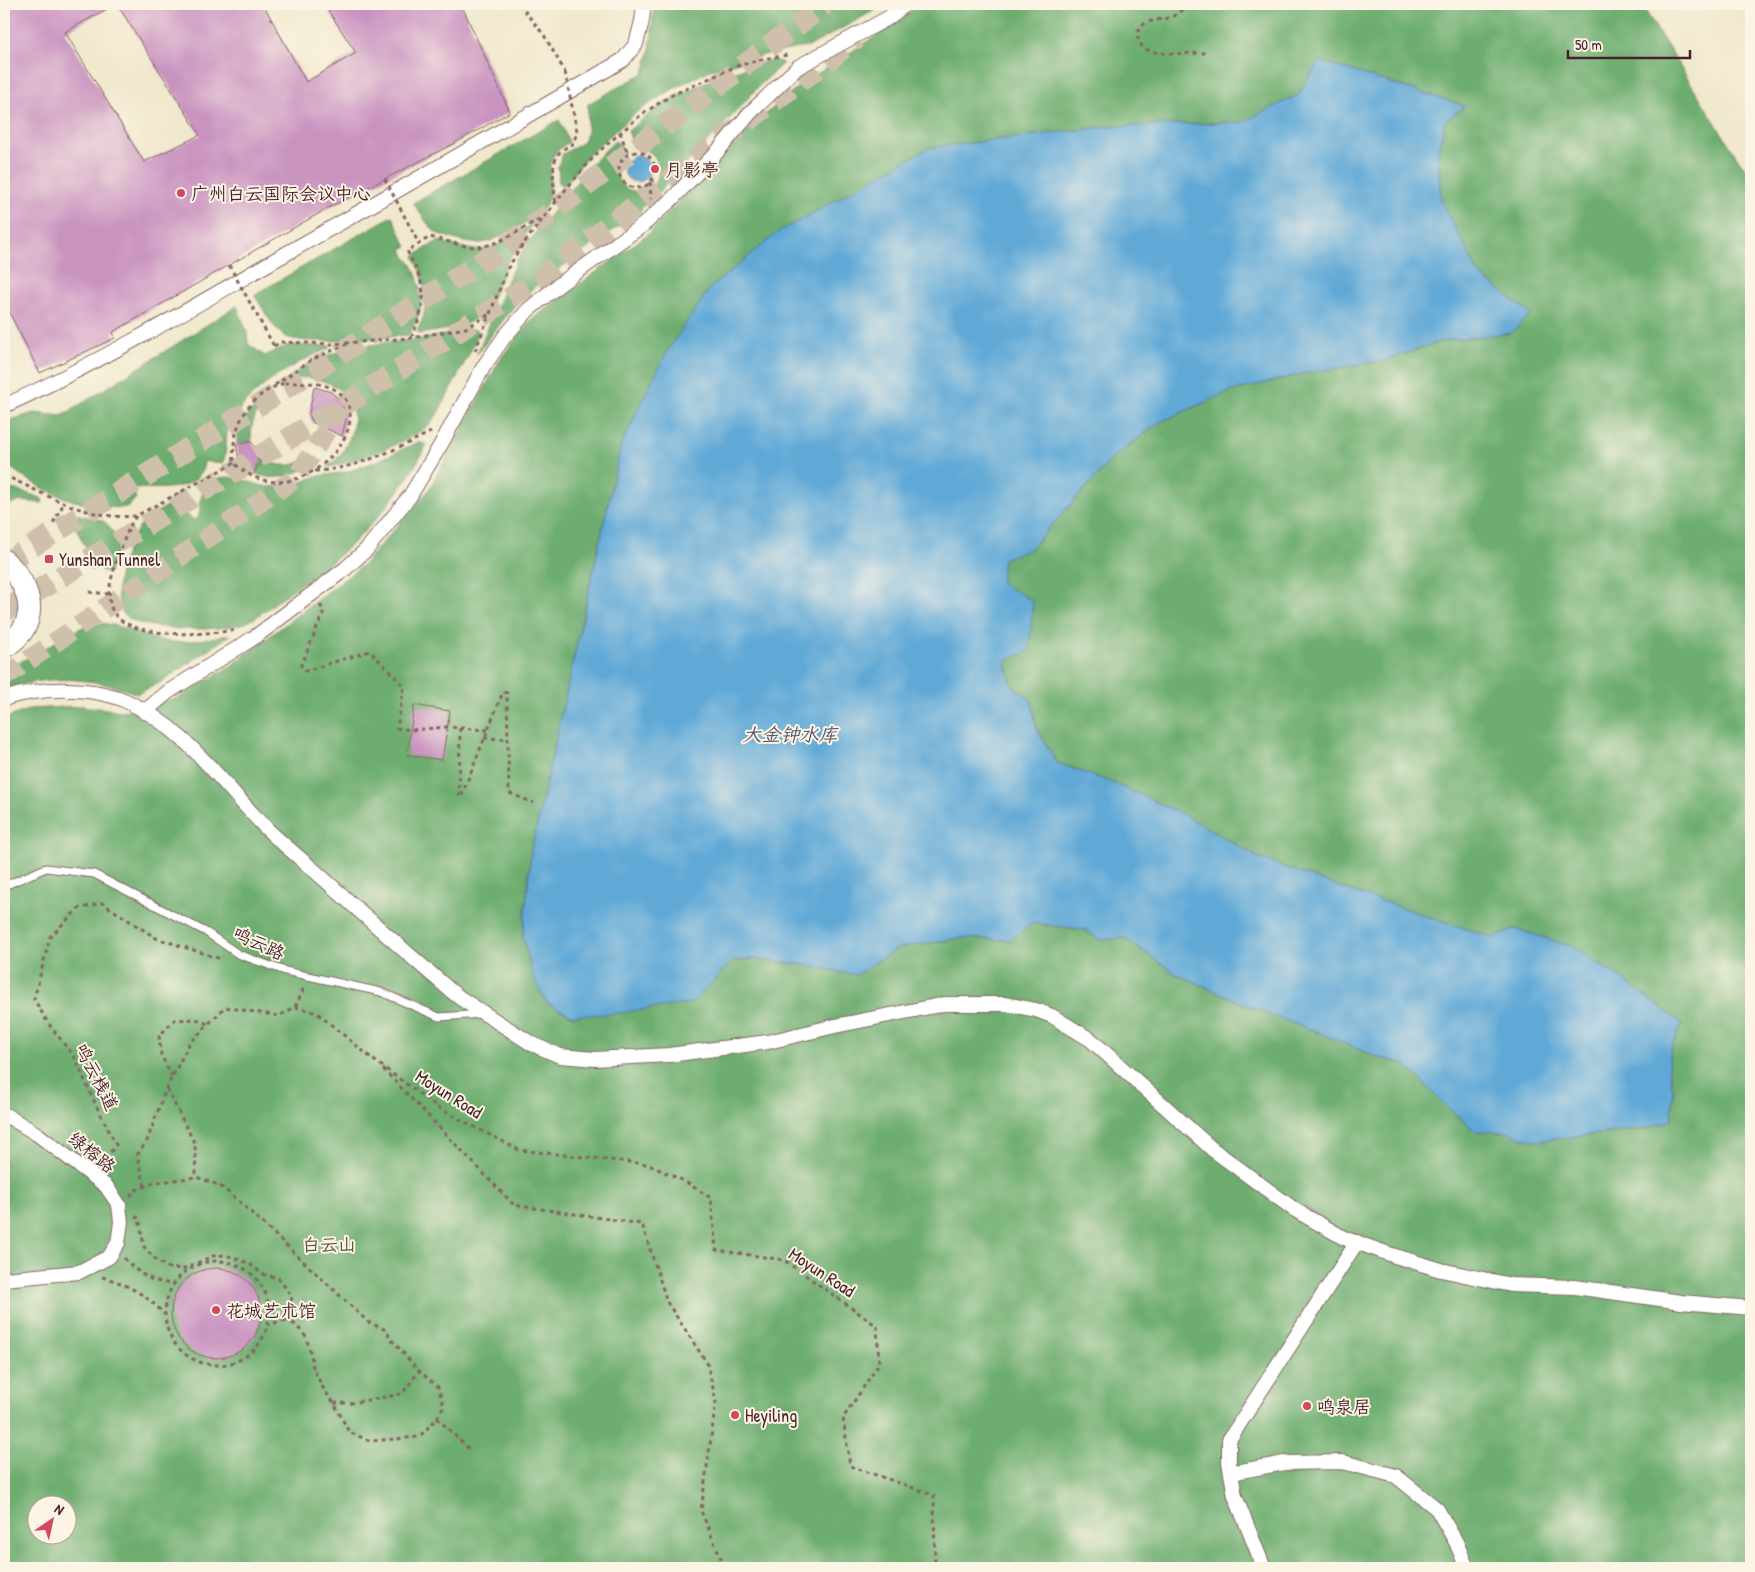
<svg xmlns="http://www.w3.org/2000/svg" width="1755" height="1572" viewBox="0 0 1755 1572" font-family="'Patrick Hand','LXGW WenKai TC',sans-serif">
  <rect width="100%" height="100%" fill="#fcf5e5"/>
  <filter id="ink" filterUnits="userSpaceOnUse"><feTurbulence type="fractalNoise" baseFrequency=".02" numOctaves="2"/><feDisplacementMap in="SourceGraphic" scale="10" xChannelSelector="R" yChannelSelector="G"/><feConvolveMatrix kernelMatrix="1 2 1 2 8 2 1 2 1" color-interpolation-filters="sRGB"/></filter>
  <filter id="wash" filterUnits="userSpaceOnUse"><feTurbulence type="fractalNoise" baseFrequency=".0096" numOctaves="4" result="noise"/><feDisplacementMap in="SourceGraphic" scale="20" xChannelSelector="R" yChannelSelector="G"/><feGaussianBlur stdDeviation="1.12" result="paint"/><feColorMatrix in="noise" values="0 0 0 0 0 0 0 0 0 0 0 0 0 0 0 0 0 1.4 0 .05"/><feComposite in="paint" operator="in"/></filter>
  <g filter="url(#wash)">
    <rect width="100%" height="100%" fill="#f0e8cc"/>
    <!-- forest -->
    <g fill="#6dad70" stroke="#5c664e" fill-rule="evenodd">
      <path d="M654 4H881L877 9 810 46 771 53 710 70 678 86 638 111 606 139 589 154 566 184 562 186 559 182 558 166 563 154 583 142 587 133 588 104 644 73 650 51Z"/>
      <path d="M921 4H1641L1740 162 1751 174V1568H4V719L30 709 82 706 122 711 179 698 232 665 363 565 428 491 501 358 530 321 648 234 752 126 800 85 896 23ZM1319 61 1465 106 1445 120 1438 153 1441 200 1479 274 1530 314 1511 333 1441 341 1387 360 1302 374 1229 392 1160 422 1115 456 1030 549 1002 559 1001 583 1005 661 1012 685 1032 701 1036 727 1057 763 1113 783 1181 813 1259 858 1342 888 1494 938 1516 929 1571 946 1624 980 1682 1024 1672 1045 1668 1065 1673 1089 1672 1120 1644 1129 1534 1141 1506 1132 1475 1131 1443 1103 1406 1065 1374 1056 1320 1033 1268 1014 1176 974 1125 938 1100 940 1085 930 1033 923 1011 940 960 938 898 948 856 975 806 965 754 959 533 977 523 936 531 851 621 445 928 148 1104 127 1243 122 1298 95ZM38 1504H68V1534H38Z"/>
      <path d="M773 60 783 63 758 87 723 126 654 197 655 188 653 185C667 168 654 147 634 147L628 131C638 123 648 115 658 107 693 85 733 70 773 60Z"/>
      <path d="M559 120 569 142C535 163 560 178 545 206 539 218 527 222 516 228 489 243 482 248 451 238 446 236 438 235 434 231 426 223 420 212 413 203Z"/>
      <path d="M615 141 620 145 624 152C604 169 623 200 647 189L646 202 640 211 539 283 518 301 477 354 510 275 519 256 541 226 595 160Z"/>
      <path d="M392 216 407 247 402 248 405 257C416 264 422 292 421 305 419 315 414 328 409 335 383 337 304 347 284 336 273 329 262 306 254 295Z"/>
      <path d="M532 224C526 234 518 243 512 253 500 274 493 308 471 321 459 329 434 331 419 334L417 330C432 308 425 278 414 256L438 241C451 244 466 250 480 250 498 249 517 233 532 224Z"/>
      <path d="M237 306 247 332 248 344 265 356 289 345 330 346V348C295 362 245 391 229 427 224 439 228 452 222 464L204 461C203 494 155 488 132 488L136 498 128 507C85 512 35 489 4 462V422L34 413 62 416Z"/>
      <path d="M471 330H477L479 333C468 357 456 379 444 402 440 408 437 416 432 422 415 440 352 464 327 467 330 464 333 463 336 460 342 454 347 445 350 437 363 404 341 382 310 378 303 377 297 378 291 379V376C328 346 376 344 422 339 438 337 454 332 471 330Z"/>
      <path d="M269 397 271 402C255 411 249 424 252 442L237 444C235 426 254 405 269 397Z"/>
      <path d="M419 442 426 445C407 487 366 534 331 562 316 574 300 585 284 596 273 604 260 616 247 622 230 630 187 630 168 628 156 626 139 625 128 618 104 600 127 541 142 524 147 519 152 515 157 512 161 510 167 506 171 506 179 507 187 516 194 520L198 519C203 504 196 490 215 480 230 472 249 483 263 486 272 488 285 486 294 485 301 483 308 479 315 477 326 474 338 474 349 471 373 464 396 452 419 442Z"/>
      <path d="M263 457C278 468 290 467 306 460L310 466C292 476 273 482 254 473Z"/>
      <path d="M4 489 16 490 41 498 43 501 42 503 21 501 4 506Z"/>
      <path d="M76 514 103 521 107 524 117 538 119 544 109 572C105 572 105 573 101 570 94 565 74 527 73 518Z"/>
      <path d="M96 623C119 623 140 636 164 641 184 645 210 637 230 635L159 683 137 694C94 677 47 674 4 690V671L81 628Z"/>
    </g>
    <!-- water -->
    <g fill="#60a9d7" stroke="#556481">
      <path d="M1319 61 1465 106 1445 121 1438 153 1441 200 1479 274 1531 314 1511 333 1441 341 1387 360 1302 374 1229 392 1160 422 1115 456 1030 549 1003 559 1001 583 1033 601 1029 651 1005 661 1012 685 1032 701 1036 727 1057 763 1113 783 1181 813 1259 858 1342 888 1494 938 1516 929 1571 946 1624 980 1683 1024 1672 1045 1668 1065 1673 1089 1672 1120 1644 1129 1534 1141 1506 1132 1475 1131 1443 1103 1406 1065 1374 1056 1320 1033 1268 1014 1176 974 1125 938 1100 940 1085 930 1033 923 1011 940 960 938 898 948 856 975 806 965 754 959 733 961 692 1003 611 1014 573 1016 547 1003 533 977 523 936 531 851 621 445 666 353 710 288 777 233 928 148 1104 127 1243 122 1298 95Z"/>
      <circle cx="637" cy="169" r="13"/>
    </g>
    <g id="blocks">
      <!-- building -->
      <g fill="#c993c0">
        <path d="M4 4H116L65 32 144 162 200 135 117 4H263L306 82 356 53 324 4H461L510 112 457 142 330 207 113 332 115 338 40 373 4 302Z"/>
        <path d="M314 387 331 392 342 402 346 420 342 436 312 422 309 414Z"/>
        <path d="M251 442 263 457 254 473 248 470 239 460 236 444Z"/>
        <path d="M414 705 450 711 442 760 407 755Z"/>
        <circle cx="216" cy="1313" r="45"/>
      </g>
    </g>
  </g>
  <g filter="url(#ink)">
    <use href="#blocks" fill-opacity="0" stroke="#846563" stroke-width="1"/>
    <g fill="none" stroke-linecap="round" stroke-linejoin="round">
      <!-- secondary-tunnel -->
      <path stroke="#cfc0ac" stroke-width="20" stroke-dasharray="20 10" stroke-linecap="butt" d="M4 677 297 477 341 407"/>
      <!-- trunk-tunnel -->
      <g stroke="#cfc0ac" stroke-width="22" stroke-dasharray="22 11" stroke-linecap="butt">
        <path d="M4 564 313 371 511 243 825 4"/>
        <path d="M4 611 341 407 539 279 857 38"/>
      </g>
      <!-- service casing -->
      <g stroke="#846563" stroke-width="9">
        <path id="service" d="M4 886 46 868 94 874 206 932 238 954 285 971 381 992 439 1017 483 1014"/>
      </g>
      <!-- minor casing -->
      <g stroke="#846563" stroke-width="16">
        <g id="minor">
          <path d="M4 406C96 364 185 312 273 261 390 195 507 128 623 60L636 44 642 21 644 4"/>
          <path d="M4 699C38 687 92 686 126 701 186 728 223 785 268 830 286 847 306 863 325 880 366 917 408 954 450 990L460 998 532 1044 560 1056 595 1059 669 1055 768 1042 835 1026 945 1004H1005L1036 1010 1052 1016 1091 1040 1212 1149 1295 1210 1344 1238 1392 1255 1441 1270 1511 1285 1575 1287 1681 1302 1751 1308"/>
          <path d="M144 712 168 692 255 637 345 569 367 549 410 496 440 446 484 366 505 336 528 310 560 284 643 225 672 199 717 152 750 113 798 67 888 18 906 4"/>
          <path d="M4 1114 37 1134 106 1186 119 1205 121 1222 118 1243 109 1257 79 1272 4 1279"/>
          <path d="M1231 1473 1284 1463 1343 1462 1396 1476 1437 1509 1456 1542 1467 1568"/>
          <path d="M1264 1568 1235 1496 1229 1462V1440L1357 1242"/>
        </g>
      </g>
      <!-- trunk casing -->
      <g stroke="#846563" stroke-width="24">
        <path id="trunk" d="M4 561C12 567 17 574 22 583 36 609 29 632 4 647"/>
      </g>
      <!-- path -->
      <g stroke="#846563" stroke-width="3" stroke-dasharray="4 4" stroke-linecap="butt">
        <path d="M519 4 544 35 565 72"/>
        <path d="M1188 4C1183 8 1179 14 1173 16 1165 20 1154 19 1146 23 1132 29 1137 47 1150 51 1162 55 1191 53 1205 53"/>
        <path d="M620 132 628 155"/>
        <circle cx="637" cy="170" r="18"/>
        <path d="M650 182 651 199"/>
        <path d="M555 202C555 188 549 163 560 152 564 148 569 146 574 143L577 131"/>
        <path d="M411 338C428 301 427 287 407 251L430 237C445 240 462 247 477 247 499 246 522 228 541 218"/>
        <path d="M274 346 281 342 332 344 411 338 466 328 490 314"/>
        <path d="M475 351 508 268 521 247 566 189 596 154 642 114 672 95 737 66 763 59 788 55"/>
        <path d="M285 383C298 383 311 382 323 385 398 405 301 528 234 463 230 427 249 393 285 383Z"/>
        <path d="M275 385 311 360 347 344"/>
        <path d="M315 471C357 469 394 450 431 432"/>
        <path d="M4 475C45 494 89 521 136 516L234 463"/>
        <path d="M136 516C126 531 121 549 115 566 111 579 107 594 111 607 122 642 209 634 237 630"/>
        <path d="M53 523 64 503"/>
        <path d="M89 592 109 594"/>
        <path d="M320 605 324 611 301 666 305 671 370 651 404 686 397 728 411 730 447 727 488 730"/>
        <path d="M460 728 459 796 461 797 503 692 507 693 509 793 534 803"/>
        <path d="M484 738 508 739"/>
        <path d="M295 1007 317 1013 375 1061 440 1109 519 1150 647 1164 684 1181 711 1198 716 1250 784 1260 877 1326 879 1364 843 1418 850 1466 934 1495 935 1568"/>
        <path d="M383 1069 514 1205 642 1224 667 1302 707 1363 716 1401 701 1511 725 1568"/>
        <path d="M172 1077 161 1055 159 1036 174 1020 196 1019 208 1024"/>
        <path d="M167 1089 195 1144 196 1177"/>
        <path d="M101 1165 116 1145 92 1097 75 1058 48 1023 34 999 50 937 78 909 102 903 156 938 218 958 223 957"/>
        <path d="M145 1186 137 1155 147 1141 166 1089 189 1044 225 1007 279 1016 295 1007 303 991 300 986"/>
        <path d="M130 1196 136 1190 153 1183 196 1177 219 1185 240 1202 368 1322 386 1330 391 1339 416 1368 438 1387 444 1406 437 1418 419 1437 370 1441 349 1432 334 1403 324 1390 313 1368 311 1354 306 1337 296 1325 286 1320"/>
        <path d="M135 1217 139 1218 144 1247 157 1261 169 1268 183 1269 213 1256 224 1255 236 1258 250 1264 262 1274 278 1278 292 1296 290 1310 286 1320 268 1325"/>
        <path d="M124 1258C136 1272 154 1285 174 1283"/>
        <circle cx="217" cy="1313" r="52"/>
        <path d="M102 1277C126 1283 148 1296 164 1314"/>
        <path d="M334 1403H351L402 1394 419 1371"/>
        <path d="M437 1418 470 1450"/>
      </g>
      <!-- service -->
      <use href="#service" stroke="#fff" stroke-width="7"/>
      <!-- minor -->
      <use href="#minor" stroke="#fff" stroke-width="14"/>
      <!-- trunk -->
      <use href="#trunk" stroke="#fff" stroke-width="22"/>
      <!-- path-bridge -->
      <g stroke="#846563" stroke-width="3" stroke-dasharray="4 4" stroke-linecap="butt">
        <path d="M565 72 577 131"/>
        <path d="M385 179 419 244"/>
        <path d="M229 265 274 346"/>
      </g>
    </g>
  </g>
  <!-- markers -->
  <g fill="#d1495b" stroke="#fcf5e5" stroke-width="2">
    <circle cx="655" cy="169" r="5"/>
    <circle cx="181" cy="193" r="5"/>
    <rect x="44" y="554" width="10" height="10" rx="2.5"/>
    <circle cx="216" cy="1310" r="5"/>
    <circle cx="1307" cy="1406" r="5"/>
    <circle cx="735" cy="1415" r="5"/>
  </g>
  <g text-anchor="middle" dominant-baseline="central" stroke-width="4" stroke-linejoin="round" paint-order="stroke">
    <!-- poi labels -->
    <g font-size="18" fill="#4a1f2b" stroke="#fcf5e5" text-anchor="start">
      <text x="665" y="169">月影亭</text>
      <text x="191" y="193">广州白云国际会议中心</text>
      <text x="59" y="559">Yunshan Tunnel</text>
      <text x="226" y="1310">花城艺术馆</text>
      <text x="1317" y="1406">鸣泉居</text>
      <text x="745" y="1415">Heyiling</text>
    </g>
    <!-- street labels -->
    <g font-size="18" fill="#4a1f2b" stroke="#fcf5e5">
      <text transform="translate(259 943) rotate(25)">鸣云路</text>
      <text transform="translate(97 1077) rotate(63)">鸣云栈道</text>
      <text transform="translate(449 1094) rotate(32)">Moyun Road</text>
      <text transform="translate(92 1152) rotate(38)">绿榕路</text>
      <text transform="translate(822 1272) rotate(33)">Moyun Road</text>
    </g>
    <!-- park labels -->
    <g font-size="18" fill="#5c5245" stroke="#fcf5e5">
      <text x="329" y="1244">白云山</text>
    </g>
    <!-- water labels -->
    <g font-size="19" font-style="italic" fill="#535670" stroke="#fcf5e5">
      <text x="790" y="734">大金钟水库</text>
    </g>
  </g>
  <!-- margin -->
  <rect width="1755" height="1572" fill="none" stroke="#fcf5e5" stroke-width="20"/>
  <!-- north arrow -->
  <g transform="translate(52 1520) rotate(34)"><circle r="24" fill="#fcf5e5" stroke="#b59f9b"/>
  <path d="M0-4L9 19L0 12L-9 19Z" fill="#d1495b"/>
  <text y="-8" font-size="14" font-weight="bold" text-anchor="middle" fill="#4a1f2b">N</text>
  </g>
  <!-- scale -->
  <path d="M1568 50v8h122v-8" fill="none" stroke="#4a1f2b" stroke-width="2.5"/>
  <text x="1575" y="50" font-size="15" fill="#4a1f2b" stroke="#fcf5e5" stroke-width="4" paint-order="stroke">50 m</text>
</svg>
